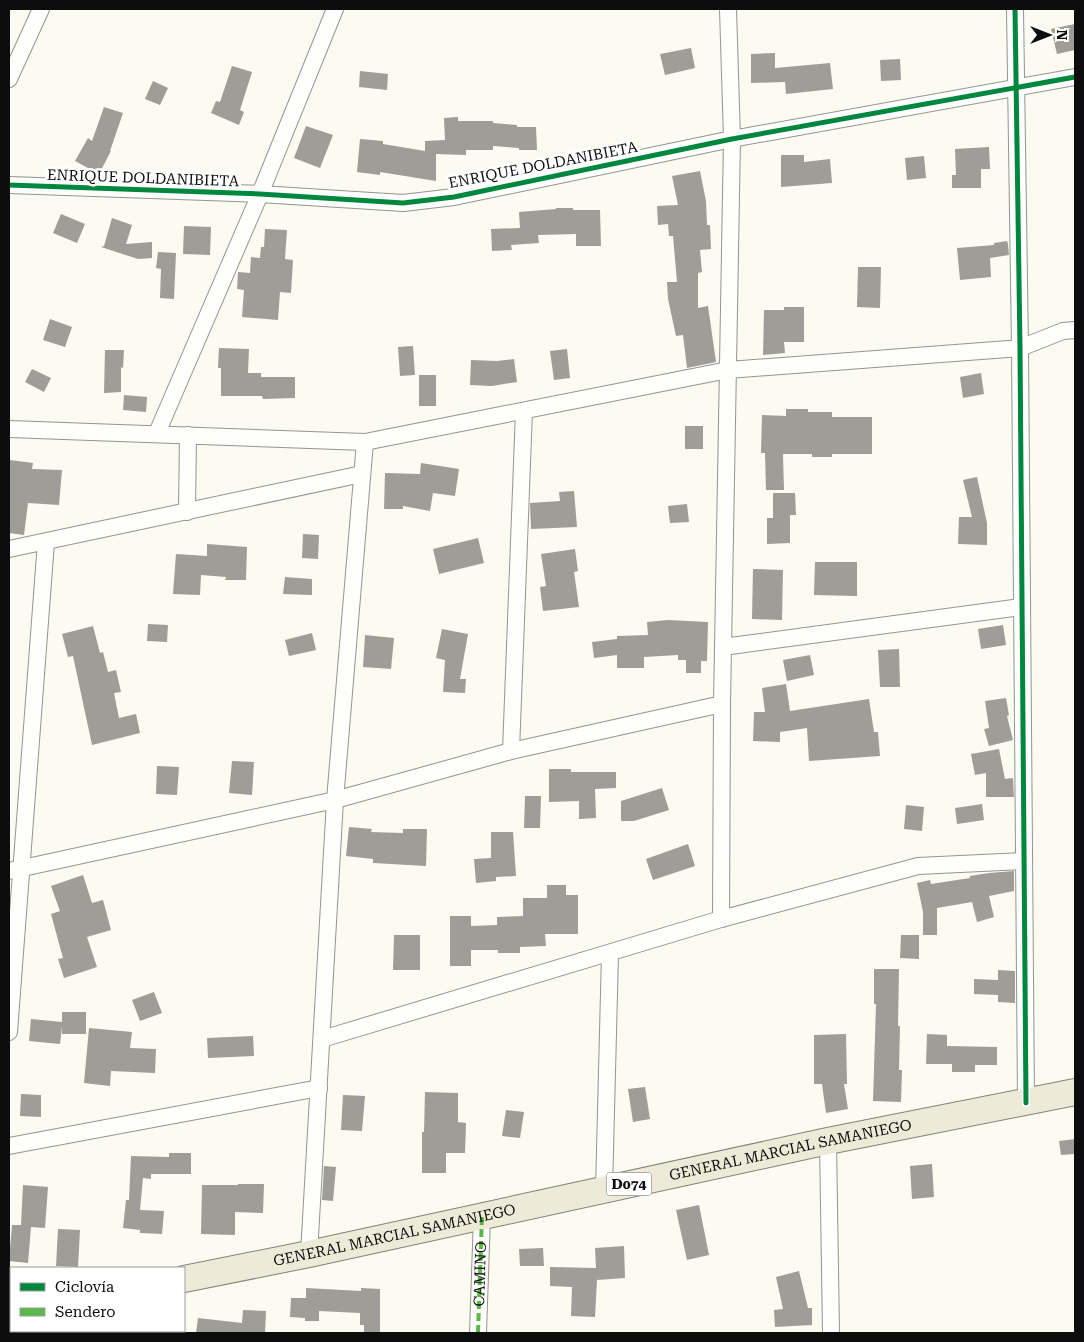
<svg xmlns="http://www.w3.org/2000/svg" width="1084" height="1342" viewBox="0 0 1084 1342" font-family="'Roboto Serif',serif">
  <rect width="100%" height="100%" fill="#fbfbf1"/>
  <!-- building -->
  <g fill="#9e9d97">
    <path d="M1075 24V50L1057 54 1051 29Z"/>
    <path d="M691 48 695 68 665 75 660 54Z"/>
    <path d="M775 53V68L830 63 833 89 786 94 785 82 751 83V54Z"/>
    <path d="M900 59 901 80 881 81 880 60Z"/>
    <path d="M232 66 252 72 240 110 244 112 239 125 211 113 216 101 220 102Z"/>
    <path d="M360 71 388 74 387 90 359 87Z"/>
    <path d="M153 81 168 88 160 105 145 99Z"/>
    <path d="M104 107 123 113 110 151H111L99 174 75 161 88 138 92 141Z"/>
    <path d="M458 117V121H493V123L517 125V127H536L537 150H519V148L493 146V150H466V155L436 154V181L380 172V175L357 172 360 139 383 141V144L425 151V141L445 140 444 118Z"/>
    <path d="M306 126 333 135 320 168 294 158Z"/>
    <path d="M989 147 990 169H981V188H952V175H956L955 149Z"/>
    <path d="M781 155H804V162L830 159 832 183 781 187Z"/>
    <path d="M924 156 926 178 907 180 905 158Z"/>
    <path d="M700 171 706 201 707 225H710L711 249 700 250 702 272 698 273V308L708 306 716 362 687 368 683 335 676 336 668 299 667 282H677L673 236H669L668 224 658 225 657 206 678 205 672 176Z"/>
    <path d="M556 208H573V210H600L601 246H576V234L538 235 539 243 511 245 512 250 492 251 491 229 520 228 519 212 556 209Z"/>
    <path d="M61 214 85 224 77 243 53 233Z"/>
    <path d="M112 218 132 225 126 244 152 242V258L138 259 101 247 104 246Z"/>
    <path d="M184 226 211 227 210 255 183 254Z"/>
    <path d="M265 229 287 230 285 259 293 260 291 293 280 292 278 320 242 317 244 290 237 289 238 272 250 273 251 257 260 258 261 247H264Z"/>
    <path d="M1007 241 1008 244 1009 255 990 258 991 277 960 280 957 248 994 245V243Z"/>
    <path d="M158 252 176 253 174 299 160 298 161 269 156 268Z"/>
    <path d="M858 267H881L880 308 857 307Z"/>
    <path d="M784 307H804V342H784L785 353 763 355 764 310H784Z"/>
    <path d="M50 319 72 327 65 347 43 340Z"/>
    <path d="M413 346 415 375 400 376 398 347Z"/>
    <path d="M219 348 249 349 248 373H261V377H295V398L263 399 262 396H221V368H218Z"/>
    <path d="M567 349 570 378 554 380 550 351Z"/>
    <path d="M105 350H124L123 368 121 367V392L104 393Z"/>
    <path d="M514 359 517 382 492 386 470 385 471 360 497 361Z"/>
    <path d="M32 369 51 378 44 392 25 382Z"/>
    <path d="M981 373 984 394 963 398 960 377Z"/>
    <rect x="419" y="375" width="17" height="31"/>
    <path d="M124 395 147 397 146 412 123 410Z"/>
    <path d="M786 409H808V412H832V417H872V454H832V457H812V454H783L784 490H766L765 453H761L762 415 786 416Z"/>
    <rect x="685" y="426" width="18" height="23"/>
    <path d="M10 460 33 463 32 469 62 470 59 505 28 503 24 535 9 533Z"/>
    <path d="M421 463 459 469 455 496 433 493 430 511 403 506V509H384L385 473 420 474Z"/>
    <path d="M977 477 987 523V545L958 544 959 517H972L963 480Z"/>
    <path d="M574 491 577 527 531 529 530 503 560 501 559 492Z"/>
    <path d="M773 493H795L796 515H790V543L767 544V518H773Z"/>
    <path d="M687 504 689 522 670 523 668 506Z"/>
    <path d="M303 534 319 535 318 559 302 558Z"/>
    <path d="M478 538 484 563 439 574 433 549Z"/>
    <path d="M207 544 247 547 246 580H225L226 577 201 575 200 595 173 594 176 554 207 556Z"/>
    <path d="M575 549 578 571 574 572 579 607 543 611 540 587 546 586 541 554Z"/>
    <path d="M815 562H857V596L814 595Z"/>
    <path d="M753 569 783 570 782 620 752 619Z"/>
    <path d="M285 577 312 579V595L283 594Z"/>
    <path d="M668 620 708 622 707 661H701V673H686V660H678V655L644 657V668H617V655L594 658 592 642 617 639V636L648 635 647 622Z"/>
    <path d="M148 624 168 625 167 642 147 641Z"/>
    <path d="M1003 625 1006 645 981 649 978 629Z"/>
    <path d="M93 626 100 653 103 652 108 672 116 670 121 692 114 693 119 718 136 714 140 733 92 745 73 656 68 657 62 634Z"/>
    <path d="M442 629 468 634 460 679H466L465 693 443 692 445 660 436 658Z"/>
    <path d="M312 633 316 650 289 656 285 640Z"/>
    <path d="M365 635 394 638 391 669 363 667Z"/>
    <path d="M899 649 900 687H880L878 650Z"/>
    <path d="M810 655 814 675 787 681 783 660Z"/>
    <path d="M786 684 790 711 869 699 874 732H878L880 756 809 761 807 728 780 732V742L753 741 754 712H765L762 688Z"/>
    <path d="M1006 698 1009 715 1007 716 1013 740 989 746 984 729 989 728 985 701Z"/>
    <path d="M999 749 1005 779 1013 778 1014 797H986V773L975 775 971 754Z"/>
    <path d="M232 761 254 762 252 795 229 793Z"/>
    <path d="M157 766 179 767 177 795 156 794Z"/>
    <path d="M549 769H571V772H616V788L595 789 596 818 579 819V801L549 802Z"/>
    <path d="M662 788 669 810 634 821H621V801Z"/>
    <path d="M525 796H541L540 828H524Z"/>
    <path d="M982 804 984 820 957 824 955 808Z"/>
    <path d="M906 805 924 807 922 831 904 829Z"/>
    <path d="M349 827 372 829 371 832 403 833V829H427L426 866 373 863V859L346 856Z"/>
    <path d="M491 832H513L516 876 496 877V881L476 883 474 859 491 858Z"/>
    <path d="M688 844 695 866 653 880 646 859Z"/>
    <path d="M1014 871V891L989 896 994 917 977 922 972 902 937 908V935H923V912L917 883 930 880 931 884 970 878V876L989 873Z"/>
    <path d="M83 875 92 903 103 900 111 930 87 937 97 967 64 978 58 959 63 958 51 914 60 911 51 886Z"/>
    <path d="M547 885H566V895H578V934H545L546 946 520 947V953H498V950H471V966H450V916H471V926L497 925V917L523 916V898H547Z"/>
    <path d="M394 935H420V970H393Z"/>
    <path d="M901 935H919V959L900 958Z"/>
    <path d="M874 969H899L898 1026H900L899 1070H902L901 1102 873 1101 876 1004H874Z"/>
    <path d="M998 970 1015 971V1003L998 1002V995L974 994V979L998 980Z"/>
    <path d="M154 992 162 1013 140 1021 132 1000Z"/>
    <path d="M62 1012H86V1034H62V1027L60 1044 29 1041 31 1019 62 1022Z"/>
    <path d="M89 1028 132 1032 130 1048 156 1049 155 1073 111 1071 110 1086 84 1083Z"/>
    <path d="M846 1034 847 1084H844L848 1109 826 1113 822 1084H814V1035Z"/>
    <path d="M927 1034 947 1035V1046L997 1047V1065H975V1072H952V1064H926Z"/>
    <path d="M253 1036 254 1056 208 1058 207 1038Z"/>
    <path d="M645 1087 650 1119 633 1122 628 1089Z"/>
    <path d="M425 1092 458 1093V1122L466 1123 465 1153H446V1173H422V1132H424Z"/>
    <path d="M21 1094 41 1095V1117L20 1116Z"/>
    <path d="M343 1095 365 1096 362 1131 341 1130Z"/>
    <path d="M506 1110 524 1112 520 1138 502 1136Z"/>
    <path d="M1075 1139V1154L1061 1155 1059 1141Z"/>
    <path d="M169 1153H191V1174H151V1179L143 1178 140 1210 164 1211 162 1234 140 1233V1230L123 1228 126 1200H129L131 1156 169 1157Z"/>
    <path d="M932 1164 934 1197 912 1199 910 1166Z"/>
    <path d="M324 1166 336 1167 333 1201 322 1200Z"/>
    <path d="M238 1184H264L263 1213 235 1212V1235L201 1234 202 1185H238Z"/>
    <path d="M23 1185 48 1187 45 1228 31 1227 28 1263 9 1261 12 1225H21Z"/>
    <path d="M699 1205 709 1255 687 1260 676 1210Z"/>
    <path d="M58 1229 80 1230 78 1267 56 1266Z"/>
    <path d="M624 1246 625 1278 597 1280 595 1317 571 1316 572 1287 550 1286V1267L596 1268 595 1248Z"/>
    <path d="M543 1248 544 1266H520L519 1249Z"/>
    <path d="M799 1271 808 1308H812V1325L775 1327 774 1310 783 1309 776 1277Z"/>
    <path d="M306 1288 361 1291V1288L380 1289V1333H364V1325H360V1313L319 1311V1321H305V1318L290 1317 291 1298H306Z"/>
    <path d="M243 1310 266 1311 265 1333H196L198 1318 242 1323Z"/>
  </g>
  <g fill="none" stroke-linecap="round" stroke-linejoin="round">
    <!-- street casing -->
    <g stroke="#949490" stroke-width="18">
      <g id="street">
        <path d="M1015 9 1020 348 1026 1103"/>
        <path d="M9 79 41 9"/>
        <path d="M9 185 260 194 403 203 454 197 732 139 1075 77"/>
        <path d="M9 429 365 442 728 370 1020 348 1063 331 1075 330"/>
        <path d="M157 433 260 194 335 9"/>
        <path d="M187 512 188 435"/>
        <path d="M9 549 362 474"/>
        <path d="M723 647 1021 607"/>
        <path d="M511 751 524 411"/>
        <path d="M9 871 335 800 511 751 722 704"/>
        <path d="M721 919 722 704 732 139 728 9"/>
        <path d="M9 1032 46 542"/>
        <path d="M322 1039 721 919 918 866 1023 861"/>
        <path d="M828 1141 831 1333"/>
        <path d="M9 1146 319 1088"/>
        <path d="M604 1190 610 954"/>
        <path d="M309 1254 335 800 365 442"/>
        <path d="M133 1333V1331"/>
        <path d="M478 1333 482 1216"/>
      </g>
    </g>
    <!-- primary casing -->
    <g stroke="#81817d" stroke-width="28">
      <g id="primary">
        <path id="s1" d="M184 1279 309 1254 828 1141 1075 1092"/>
        <path d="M9 1316 11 1315"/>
      </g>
    </g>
    <!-- street -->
    <use href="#street" stroke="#fefefd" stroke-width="16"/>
    <!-- primary -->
    <use href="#primary" stroke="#edebd8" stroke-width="26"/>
    <!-- quiet -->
    <path stroke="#58b947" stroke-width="4" stroke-dasharray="8 4" stroke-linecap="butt" id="s2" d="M478 1333 482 1216"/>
    <!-- cycleway casing -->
    <g stroke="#fff" stroke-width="8">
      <g id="cycleway">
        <path d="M1015 9 1020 348 1026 1103"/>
        <path d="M9 185 260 194 403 203 454 197 732 139 1075 77"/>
      </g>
    </g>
    <!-- cycleway -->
    <use href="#cycleway" stroke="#00873e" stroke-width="5"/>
  </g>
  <g text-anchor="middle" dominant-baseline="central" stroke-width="5" stroke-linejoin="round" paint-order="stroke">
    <!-- shield labels -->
    <rect fill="#fff" stroke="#565656" stroke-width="1" x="606.5" y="1172.5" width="45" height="23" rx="4"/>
    <g font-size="14" font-weight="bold" fill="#0d0d0d">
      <text x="629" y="1184">D074</text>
    </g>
    <!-- street labels -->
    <g font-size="15" fill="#0d0d0d" stroke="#fff">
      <text transform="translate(543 165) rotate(-11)">ENRIQUE DOLDANIBIETA</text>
      <text transform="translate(143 178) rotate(2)">ENRIQUE DOLDANIBIETA</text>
      <text stroke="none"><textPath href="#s1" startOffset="620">GENERAL MARCIAL SAMANIEGO</textPath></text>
      <text stroke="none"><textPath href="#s1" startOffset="215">GENERAL MARCIAL SAMANIEGO</textPath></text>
      <text stroke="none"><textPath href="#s2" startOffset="59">CAMINO</textPath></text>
    </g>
  </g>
  <!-- border -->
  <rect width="1084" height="1342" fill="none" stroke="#0d0d0d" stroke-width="20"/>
  <!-- legend -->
  <rect x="10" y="1267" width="175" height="65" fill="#ffffff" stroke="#9e9e9e"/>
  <rect x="20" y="1283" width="25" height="8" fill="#00873e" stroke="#9e9e9e"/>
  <text x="55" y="1292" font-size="15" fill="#0d0d0d">Ciclovía</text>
  <rect x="20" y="1308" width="25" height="8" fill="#58b947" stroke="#9e9e9e"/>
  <text x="55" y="1317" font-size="15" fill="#0d0d0d">Sendero</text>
  <!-- north arrow -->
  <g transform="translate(1049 35) rotate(90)" stroke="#ffffff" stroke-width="4" paint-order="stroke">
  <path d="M0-4L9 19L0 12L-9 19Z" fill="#0d0d0d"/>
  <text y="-8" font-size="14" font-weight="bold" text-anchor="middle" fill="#0d0d0d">N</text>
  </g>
</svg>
